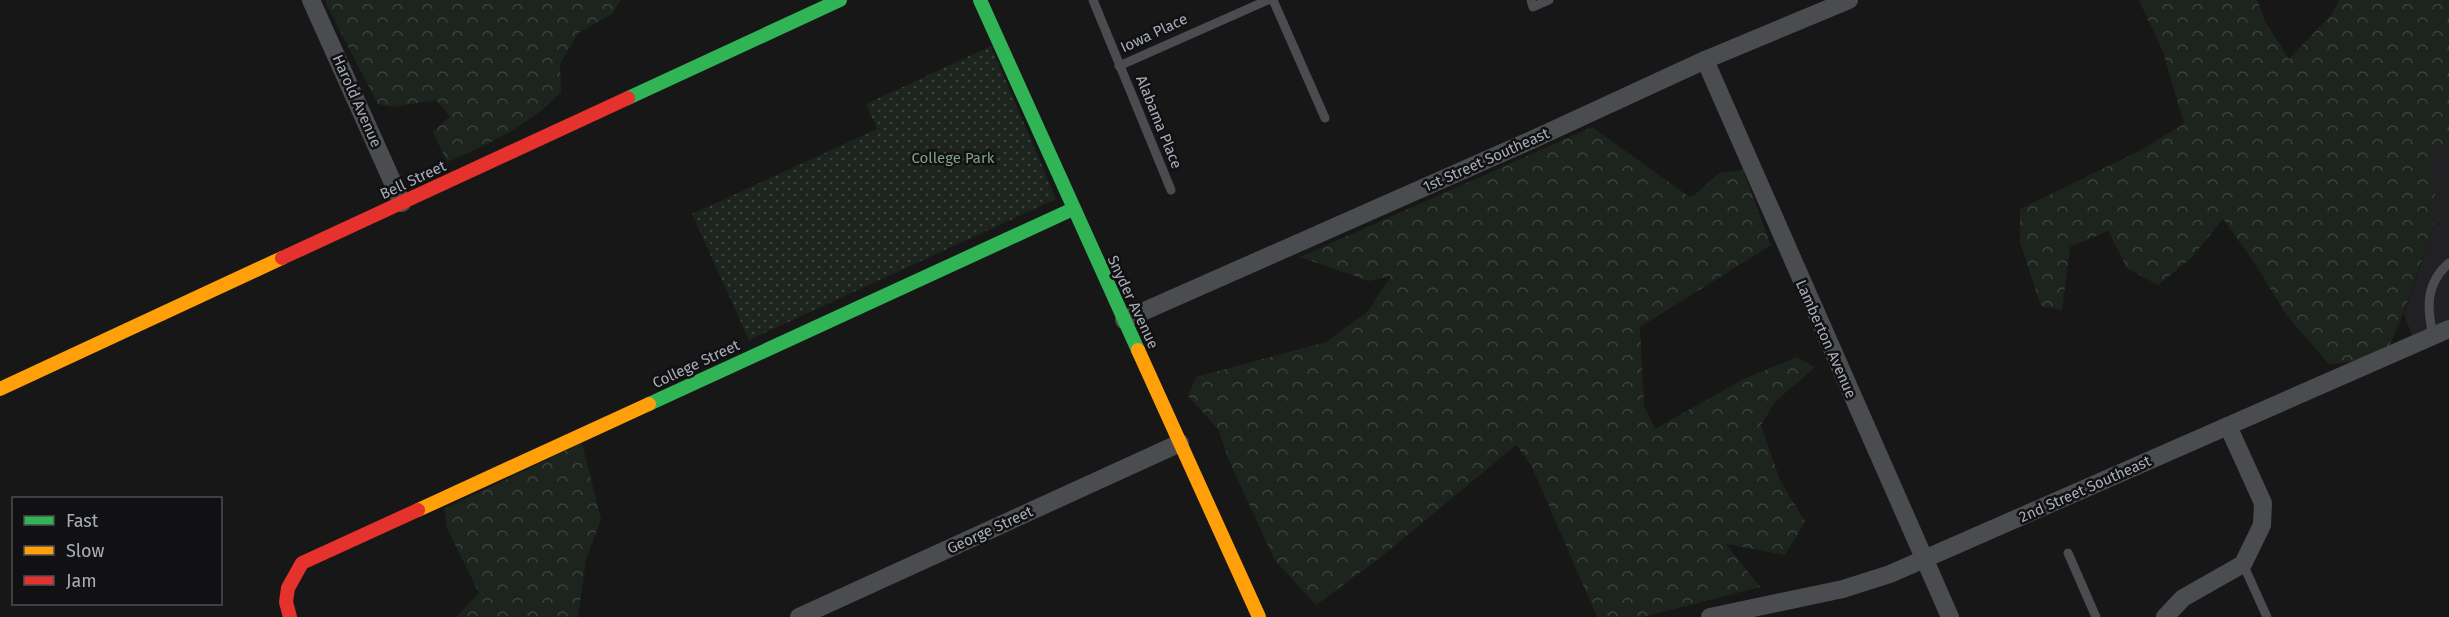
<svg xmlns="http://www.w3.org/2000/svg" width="2449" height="617" viewBox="0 0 2449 617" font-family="'Fira Sans',sans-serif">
  <defs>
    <pattern id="green-dots" width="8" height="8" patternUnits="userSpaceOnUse" patternTransform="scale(1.5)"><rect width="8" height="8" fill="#1d241e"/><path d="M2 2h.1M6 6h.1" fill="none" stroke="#3b413d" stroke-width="1.8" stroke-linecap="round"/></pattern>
    <pattern id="forest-crowns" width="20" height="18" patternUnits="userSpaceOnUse" patternTransform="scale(1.5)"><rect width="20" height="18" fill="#1d241e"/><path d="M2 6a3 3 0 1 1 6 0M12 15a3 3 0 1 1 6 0" fill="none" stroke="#3b413d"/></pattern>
  </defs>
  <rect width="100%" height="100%" fill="#171717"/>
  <!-- built -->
  <path fill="#212123" d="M2449 144V329L2415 344 2404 314 2432 232 2436 201 2429 152Z"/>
  <!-- green -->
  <path fill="url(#green-dots)" d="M991 46 1056 199 749 340 692 214 877 129 866 104Z"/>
  <!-- forest -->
  <g fill="url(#forest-crowns)">
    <path d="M326 0H621L612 14 578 33 560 64 561 92C530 125 488 145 447 162L433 132 450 116 436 100 394 107 378 104 326 4Z"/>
    <path d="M2139 0H2257L2265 21 2289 59 2332 14 2339 0H2449V144L2429 152 2436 201 2432 232 2403 314 2384 358 2329 364 2287 316 2254 262 2223 219 2191 258 2158 285 2127 268 2108 231 2070 247 2062 310 2041 306 2020 242V209L2139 151 2184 124 2163 52Z"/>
    <path d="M1592 127 1691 198 1719 173 1743 170 1771 245 1640 327 1644 406 1655 429 1742 380 1797 357 1815 367 1776 401 1761 425 1780 480 1805 522 1785 555 1726 544 1760 587 1643 617H1597L1531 465 1516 445 1381 557 1316 605 1274 559 1228 458 1218 429 1188 396 1196 377 1326 342 1368 311 1391 276 1369 281 1300 257Z"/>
    <path d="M582 443 601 519 586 560 578 617H456L479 593 447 528 444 509Z"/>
  </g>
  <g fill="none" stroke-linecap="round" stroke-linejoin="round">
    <!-- lane -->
    <g stroke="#4b4c50" stroke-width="9">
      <path d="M1093 0 1171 190"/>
      <path d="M1273 0 1325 118"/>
      <path d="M1531 0 1533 7 1549 0"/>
      <path d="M1119 66 1268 0"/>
      <path d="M2433 336C2427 308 2425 284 2449 263"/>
      <path d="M2068 553 2096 617"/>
      <path d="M2243 564 2267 617"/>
    </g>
    <!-- street -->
    <g stroke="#4b4c50" stroke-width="18">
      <path d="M311 0 402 203"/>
      <path d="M1705 60 1950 617"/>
      <path d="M1124 320 1536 138 1705 60 1849 0"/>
      <path d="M799 617 1180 443"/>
      <path d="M1710 617 1843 589 1890 574 2449 329"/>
      <path d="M2165 617 2183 598 2243 564 2262 525 2263 503 2228 426"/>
    </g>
    <!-- fast -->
    <g stroke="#30b455" stroke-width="14">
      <path d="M980 0 1138 350"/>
      <path d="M628 98 840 0"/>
      <path d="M649 404 1073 209"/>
    </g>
    <!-- slow -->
    <g stroke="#ff9f0a" stroke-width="14">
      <path d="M1138 350 1259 617"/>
      <path d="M0 389 282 258"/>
      <path d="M418 510 649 404"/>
    </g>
    <!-- jam -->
    <g stroke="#e5322d" stroke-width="14">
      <path d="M282 258 628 98"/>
      <path d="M290 617 286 602 288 588 302 563 418 510"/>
    </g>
  </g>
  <g text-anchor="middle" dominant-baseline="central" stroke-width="5" stroke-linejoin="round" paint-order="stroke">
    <!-- street labels -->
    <g font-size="15" fill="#a8adb8" stroke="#111113">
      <text transform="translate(1154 33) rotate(-25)">Iowa Place</text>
      <text transform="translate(357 101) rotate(66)">Harold Avenue</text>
      <text transform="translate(1159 122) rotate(68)">Alabama Place</text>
      <text transform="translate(1486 160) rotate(-24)">1st Street Southeast</text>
      <text transform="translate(413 180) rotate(-25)">Bell Street</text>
      <text transform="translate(1133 302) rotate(65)">Snyder Avenue</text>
      <text transform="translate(1826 339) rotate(66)">Lamberton Avenue</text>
      <text transform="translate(696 364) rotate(-25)">College Street</text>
      <text transform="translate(2085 489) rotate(-24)">2nd Street Southeast</text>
      <text transform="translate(990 530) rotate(-25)">George Street</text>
    </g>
    <!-- park labels -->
    <g font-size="15" fill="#7fa381" stroke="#111113">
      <text x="953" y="158">College Park</text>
    </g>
  </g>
  <!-- legend -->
  <rect x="12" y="497" width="210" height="108" fill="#111113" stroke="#4d4f55" stroke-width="1.5"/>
  <rect x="24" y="516" width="30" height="9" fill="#30b455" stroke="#4d4f55" stroke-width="1.5"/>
  <text x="66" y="527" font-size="18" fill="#a8adb8">Fast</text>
  <rect x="24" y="546" width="30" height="9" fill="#ff9f0a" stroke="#4d4f55" stroke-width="1.5"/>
  <text x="66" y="557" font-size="18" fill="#a8adb8">Slow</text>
  <rect x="24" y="576" width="30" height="9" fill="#e5322d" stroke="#4d4f55" stroke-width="1.5"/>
  <text x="66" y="587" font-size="18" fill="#a8adb8">Jam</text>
</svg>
